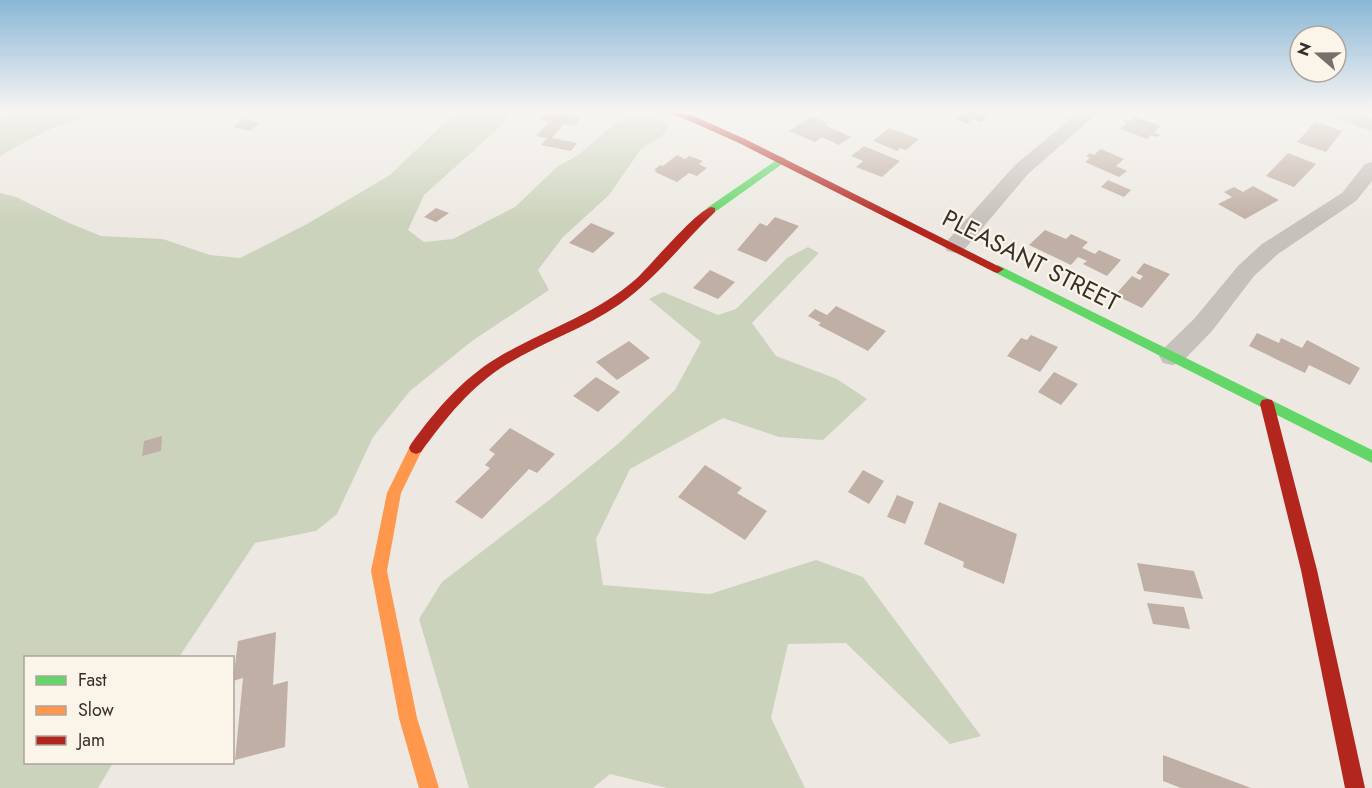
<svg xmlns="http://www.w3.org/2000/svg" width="1372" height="788" viewBox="0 0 1372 788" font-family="Jost,sans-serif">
  <rect width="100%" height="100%" fill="#ede9e2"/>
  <!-- green -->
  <g fill="#ccd3bc">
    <path d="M10 111H166C145 121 116 111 93 115 60 122 29 139 0 156V121Z"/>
    <path d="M462 111H512L501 126 424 195 408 230 424 242 453 239 515 207 557 167 578 155 616 123 632 115 660 120 669 126 662 136 641 149 609 195 563 237 538 270 549 290 472 341 410 391 373 437 337 514 316 531 255 543 179 657 26 658V762L113 763 98 788H0V193L16 197 69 223 101 236 163 239 210 255 240 258 307 224 390 175 440 127Z"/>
    <path d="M808 247 819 253 752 323 776 356 837 379 867 399 823 440 779 437 723 418 630 469 596 539 603 585 710 594 816 560 863 577 981 736 950 744 846 643 788 644 771 718 805 788H667L610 774 593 788H469L419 619 442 582 548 501 619 443 675 390 701 342 649 299 663 292 718 315 736 309 787 258Z"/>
  </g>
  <!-- building -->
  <g fill="#c0afa4">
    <path d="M547 111 581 117 574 126 564 124 552 138 577 143 571 151 541 145 547 138 536 136 549 122 540 120Z"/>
    <path d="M963 111H992L981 122 972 119 967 124 955 119Z"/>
    <path d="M812 116 828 123 825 125 851 137 839 145 822 137 815 142 789 131Z"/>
    <path d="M1134 116 1160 126 1154 133 1160 135 1157 137 1151 135 1147 139 1120 129 1127 123 1123 122 1125 119 1129 121Z"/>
    <path d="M244 119 261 123 250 131 233 127Z"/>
    <path d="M1315 122 1342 131 1326 152 1297 142Z"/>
    <path d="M889 128 919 139 906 150 900 148 897 151 873 141Z"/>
    <path d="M864 146 900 161 882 177 856 167 863 161 851 156Z"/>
    <path d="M1101 149 1124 159 1116 166 1127 171 1119 177 1085 162 1090 158 1086 156 1090 153 1094 155Z"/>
    <path d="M1288 153 1316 164 1294 187 1266 176Z"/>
    <path d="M677 155 685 159 689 156 703 161 699 164 707 168 697 176 689 173 677 182 655 172 657 171 654 170 660 165 663 166Z"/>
    <path d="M1108 180 1131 190 1124 197 1101 187Z"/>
    <path d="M1253 186 1279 200 1245 219 1218 204 1232 197 1224 192 1234 187 1243 192Z"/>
    <path d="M436 208 449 213 436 222 424 217Z"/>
    <path d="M775 217 799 226 766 262 737 250 760 223 767 226Z"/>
    <path d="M591 223 615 233 593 253 569 243Z"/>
    <path d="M1045 230 1066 239 1071 234 1088 242 1082 248 1095 254 1099 250 1121 260 1107 276 1083 264 1087 261 1078 257 1071 265 1029 245Z"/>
    <path d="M1144 263 1170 274 1142 308 1115 295 1132 276 1140 280 1143 276 1136 273Z"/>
    <path d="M710 270 735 282 718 299 693 288Z"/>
    <path d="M836 306 886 331 868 351 818 325 821 323 808 316 815 309 827 315Z"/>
    <path d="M1257 333 1279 343 1281 338 1302 348 1307 340 1360 368 1350 385 1309 365 1305 373 1249 346Z"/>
    <path d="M1031 335 1058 347 1040 372 1007 356 1021 338 1027 340Z"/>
    <path d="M629 341 650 358 617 380 596 362Z"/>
    <path d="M1054 372 1078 384 1061 405 1038 392Z"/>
    <path d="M596 377 620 392 598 412 573 396Z"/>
    <path d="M510 428 555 454 537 473 529 469 482 519 455 502 490 468 485 465 495 454 489 450Z"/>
    <path d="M162 436 161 451 142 456 144 441Z"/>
    <path d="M705 465 742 488 737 493 767 511 745 540 678 497Z"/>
    <path d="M863 470 884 481 869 504 848 492Z"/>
    <path d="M897 495 914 502 905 524 887 517Z"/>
    <path d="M939 502 1017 534 1004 584 963 567 964 562 924 544Z"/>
    <path d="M1137 563 1194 571 1203 599 1144 591Z"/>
    <path d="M1147 603 1184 607 1190 629 1153 624Z"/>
    <path d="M276 632 273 685 288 681 285 747 235 760 243 678 233 681 238 641Z"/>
    <path d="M1163 755 1251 788H1181L1163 781Z"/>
  </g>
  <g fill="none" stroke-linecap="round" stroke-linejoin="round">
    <!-- street -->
    <g fill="#c6c1bb" fill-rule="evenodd">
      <path d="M1080 111H1100L1028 174 963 251 955 253 947 251 944 246 947 241 1014 166Z"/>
      <path d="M1323 111H1350L1372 119V131L1325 115Z"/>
      <path d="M1372 162V181L1356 201 1278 254 1254 276 1212 331 1181 363 1172 365 1163 363 1159 356 1163 349 1194 319 1238 266 1262 244 1342 193 1365 164Z"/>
    </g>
    <!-- fast -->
    <g fill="#63d668" fill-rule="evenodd">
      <path d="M781 157 785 158V162L715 212H707V208Z"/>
      <path d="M998 265 1372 450V463L994 272 992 269Z"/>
    </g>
    <!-- slow -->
    <path fill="#ff974d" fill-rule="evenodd" d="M416 442 421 444 423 448 401 493 387 571 417 718 439 788H419L399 718 371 571 387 493 411 444Z"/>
    <!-- jam -->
    <g fill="#b3261e" fill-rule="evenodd">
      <path d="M661 111 689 114 745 139 1004 269 998 273 994 272 739 143 683 118Z"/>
      <path d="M711 207 715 208V212C683 242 656 279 620 304 584 329 543 342 507 364 471 386 445 419 421 452L416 454 411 452 409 448 411 444C435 411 462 379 497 358 544 330 595 315 636 279 652 264 695 212 711 207Z"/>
      <path d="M1267 399 1272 400 1274 404 1317 570 1365 788H1345L1301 570 1260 404 1262 400Z"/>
    </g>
  </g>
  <!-- sky -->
  <linearGradient id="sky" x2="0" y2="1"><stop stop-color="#8ab7d7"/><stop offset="0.5" stop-color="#f7f5f2"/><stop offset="1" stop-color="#f7f5f2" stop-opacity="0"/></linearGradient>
  <rect width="1372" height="221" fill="url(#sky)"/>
  <g text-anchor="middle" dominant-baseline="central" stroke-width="4.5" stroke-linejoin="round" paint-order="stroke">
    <!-- street labels -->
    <g font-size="24" fill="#372f29" stroke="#faf4e9">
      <text transform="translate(1031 260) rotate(27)">PLEASANT STREET</text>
    </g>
  </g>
  <!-- legend -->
  <rect x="24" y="656" width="210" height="108" fill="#faf4e9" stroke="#aca59c" stroke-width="1.5"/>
  <rect x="36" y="676" width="30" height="9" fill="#63d668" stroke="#aca59c" stroke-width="1.5"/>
  <text x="78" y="686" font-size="18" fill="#372f29">Fast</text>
  <rect x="36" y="706" width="30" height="9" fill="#ff974d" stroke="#aca59c" stroke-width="1.5"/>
  <text x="78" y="716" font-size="18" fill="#372f29">Slow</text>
  <rect x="36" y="736" width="30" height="9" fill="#b3261e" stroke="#aca59c" stroke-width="1.5"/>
  <text x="78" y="746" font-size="18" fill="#372f29">Jam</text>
  <!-- north arrow -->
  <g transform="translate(1318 54) rotate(290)"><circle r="28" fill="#faf4e9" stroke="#aca59c" stroke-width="1.5"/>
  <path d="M0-4.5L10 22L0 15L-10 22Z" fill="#77706a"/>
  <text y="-9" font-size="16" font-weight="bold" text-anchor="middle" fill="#372f29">N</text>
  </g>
</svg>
